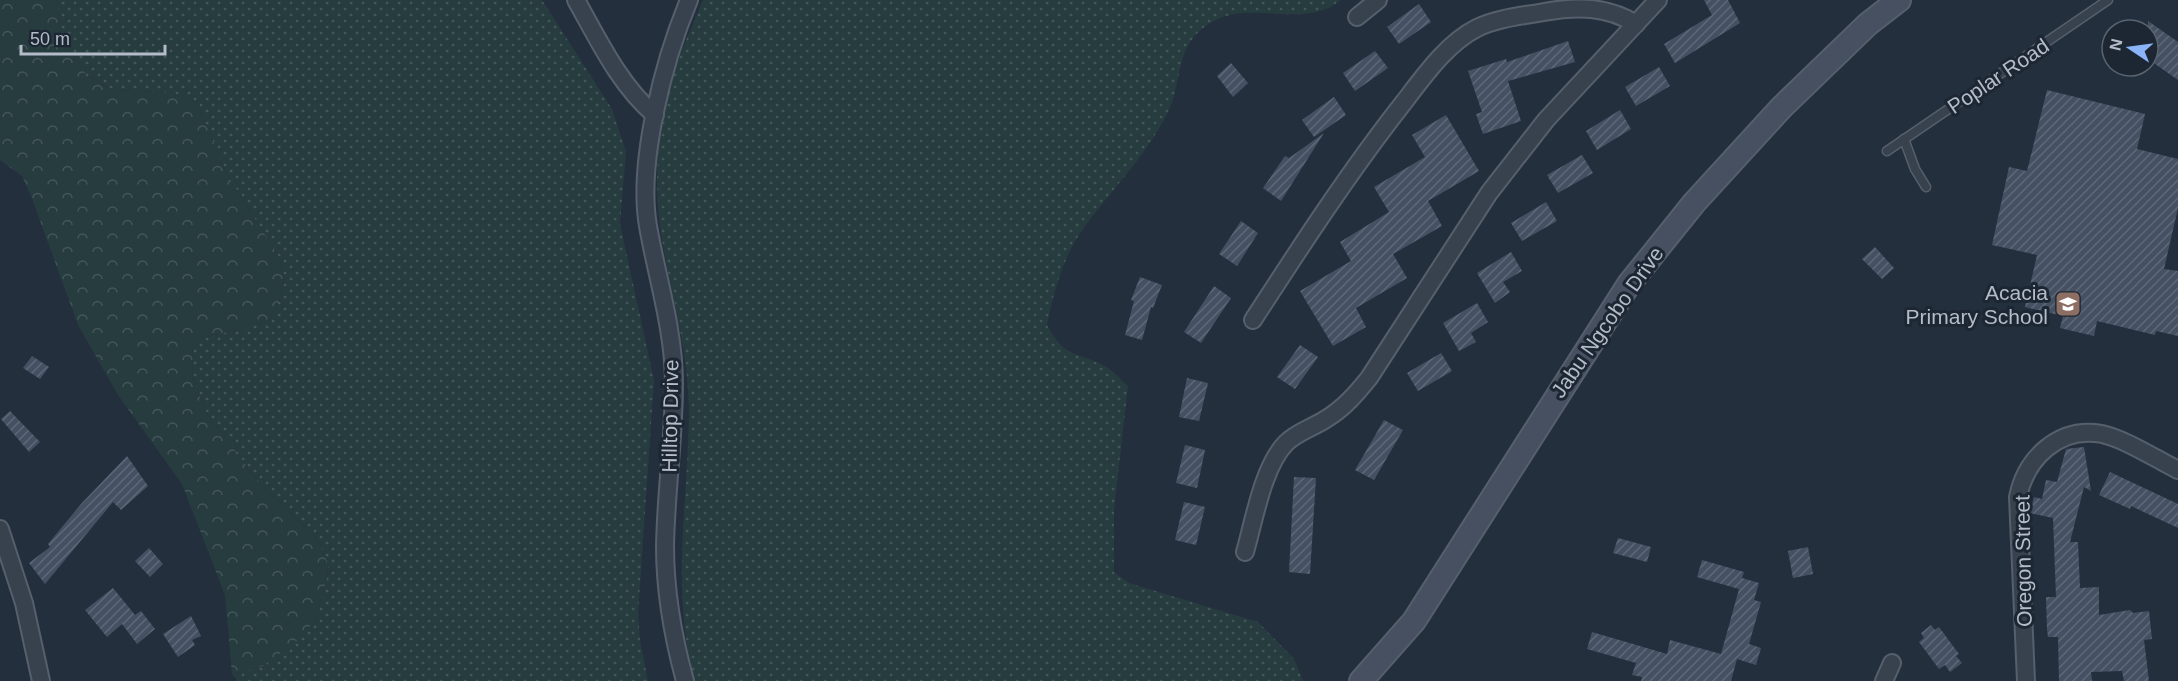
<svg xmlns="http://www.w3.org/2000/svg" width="2178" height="681" viewBox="0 0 2178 681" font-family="Helvetica,sans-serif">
  <defs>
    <pattern id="grass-dots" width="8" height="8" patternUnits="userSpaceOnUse" patternTransform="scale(1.5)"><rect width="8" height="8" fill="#263c3f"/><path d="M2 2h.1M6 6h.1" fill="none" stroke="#435659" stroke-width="1.8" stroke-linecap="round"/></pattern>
    <pattern id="forest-crowns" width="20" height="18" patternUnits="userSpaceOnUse" patternTransform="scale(1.5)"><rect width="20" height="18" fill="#263c3f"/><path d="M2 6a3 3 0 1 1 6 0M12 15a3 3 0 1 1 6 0" fill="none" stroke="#435659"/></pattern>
    <pattern id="building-hatch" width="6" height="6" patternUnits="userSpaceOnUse" patternTransform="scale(1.5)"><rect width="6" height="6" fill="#455162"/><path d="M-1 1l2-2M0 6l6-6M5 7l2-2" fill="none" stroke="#5d6877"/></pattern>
  </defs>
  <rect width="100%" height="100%" fill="#242f3e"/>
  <!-- grass -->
  <g fill="url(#grass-dots)">
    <path d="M57 0H542L612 109 626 151 620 224 654 380 638 614 640 640 648 681H238L232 674 263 666 316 619 327 578 328 564 317 538 264 488 208 416 192 377 193 348 203 338 268 322C282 298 287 285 279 257L225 171 198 104 173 93 113 90 87 76 61 37Z"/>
    <path d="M703 0H1341C1304 30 1253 0 1214 21 1172 44 1185 79 1167 114 1145 158 1109 192 1081 232 1063 258 1053 294 1047 325 1064 357 1073 351 1103 365 1112 369 1120 379 1128 386L1114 510V572L1129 583 1258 622 1294 659 1303 681H695C670 591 688 504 689 414 689 351 671 295 661 234 654 183 656 126 672 76 681 50 693 25 703 0Z"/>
  </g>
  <!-- forest -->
  <path fill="url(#forest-crowns)" d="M0 0H57L61 37 87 76 113 90 173 93 198 104 225 171 279 257C287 285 282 298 268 322L203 338 193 348 192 377 208 416 264 488 317 538 328 564 327 578 316 619 297 641 263 666 232 674 225 595 182 484 118 395 78 325 31 196 22 176 0 160Z"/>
  <!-- building -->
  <g fill="url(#building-hatch)">
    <path d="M1704 0H1728L1740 23 1675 63 1664 44 1712 15Z"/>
    <path d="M1419 4 1431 22 1399 44 1387 27Z"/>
    <path d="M2148 21 2178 42V80L2148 59Z"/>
    <path d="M1568 41 1575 62 1508 81 1521 121 1483 134 1476 114 1482 112 1468 71 1506 59 1507 62Z"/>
    <path d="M1375 51 1388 68 1355 91 1343 73Z"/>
    <path d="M1231 63 1248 83 1233 97 1217 76Z"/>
    <path d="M1659 67 1670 86 1636 106 1625 87Z"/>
    <path d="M2047 90 2145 114 2137 149 2178 159V208L2164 269 2178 271V336L2156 331 2155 335 2097 321 2094 336 2060 328 2063 316 2025 307 2037 255 1992 245 2009 167 2027 171Z"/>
    <path d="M1334 97 1346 115 1314 137 1302 120Z"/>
    <path d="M1620 110 1631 129 1597 150 1586 131Z"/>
    <path d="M1446 115 1479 171 1428 201 1442 226 1393 254 1407 278 1356 308 1366 327 1333 346 1300 291 1351 261 1340 242 1389 212 1374 187 1425 157 1412 135Z"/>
    <path d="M1324 133 1281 201 1263 188 1285 156 1289 158Z"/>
    <path d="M1582 155 1593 173 1558 193 1547 175Z"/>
    <path d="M1546 202 1557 221 1522 241 1511 223Z"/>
    <path d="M1241 221 1258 233 1237 266 1219 254Z"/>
    <path d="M1875 247 1894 268 1882 279 1862 259Z"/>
    <path d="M1511 252 1522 271 1503 282 1510 292 1495 303 1477 273Z"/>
    <path d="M1140 277 1162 285 1153 308 1151 307 1142 340 1125 335 1134 301 1131 300Z"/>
    <path d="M1214 286 1231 298 1201 343 1184 332Z"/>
    <path d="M1477 303 1488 322 1471 333 1476 342 1459 351 1443 323Z"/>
    <path d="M1300 345 1318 357 1295 389 1277 377Z"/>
    <path d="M1441 353 1452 371 1418 391 1407 373Z"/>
    <path d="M32 356 49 367 40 379 23 368Z"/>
    <path d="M1187 378 1208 383 1199 421 1179 417Z"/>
    <path d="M10 411 40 442 29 452 1 419Z"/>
    <path d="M1384 420 1403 430 1374 480 1355 470Z"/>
    <path d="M1185 445 1205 450 1197 488 1176 483Z"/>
    <path d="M2084 447 2091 491 2084 487 2070 542H2078L2080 588 2099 587V615L2130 610 2133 613 2149 611 2152 639 2144 640 2149 681H2124L2122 671 2091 672 2092 681H2059L2058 637H2048L2047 630 2046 597H2056L2053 518 2030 513 2034 497 2042 499 2046 480 2057 482 2066 449Z"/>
    <path d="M127 456 148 486 121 510 113 502 45 584 29 563 50 547 48 544 81 504Z"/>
    <path d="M2110 472 2178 504V528L2131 506 2130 509 2099 495Z"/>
    <path d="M1294 477 1316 478 1310 574 1289 572Z"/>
    <path d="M1184 502 1205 507 1196 545 1175 540Z"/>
    <path d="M1618 538 1651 547 1647 562 1613 553Z"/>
    <path d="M1808 547 1813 574 1793 578 1788 551Z"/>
    <path d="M149 548 163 564 150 577 135 561Z"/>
    <path d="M1702 560 1744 572 1742 578 1759 583 1754 600 1761 602 1749 644 1761 648 1756 665 1737 659 1731 681H1641L1642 677 1632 675 1636 663 1587 649 1592 632 1667 654 1670 640 1721 654 1739 589 1697 577Z"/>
    <path d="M113 588 135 615 141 611 155 629 137 644 122 624 107 637 85 610Z"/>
    <path d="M191 616 201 636 192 640 195 645 178 657 163 634Z"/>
    <path d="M1931 625 1935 630 1939 627 1959 654 1956 656 1962 663 1950 672 1945 665 1939 669 1919 642 1924 638 1921 633Z"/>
  </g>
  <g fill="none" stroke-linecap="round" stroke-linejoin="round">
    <!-- service casing -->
    <g stroke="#565f6c" stroke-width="11">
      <g id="service">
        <path d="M1904 139 1915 169 1926 187"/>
        <path d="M1887 151 2108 0"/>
      </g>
    </g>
    <!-- minor casing -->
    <g stroke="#565f6c" stroke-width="20">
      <g id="minor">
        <path d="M576 0C598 39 620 86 655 115"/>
        <path d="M1357 17 1378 0"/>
        <path d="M1253 320C1301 246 1349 172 1404 102 1424 76 1447 43 1477 28 1498 18 1522 16 1544 12 1577 6 1607 6 1636 24"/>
        <path d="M0 529 24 603 41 681"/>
        <path d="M1245 552C1254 521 1263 466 1286 443 1297 432 1312 428 1326 419 1344 408 1356 394 1369 378L1489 193 1546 120 1658 0"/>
        <path d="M685 681C673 637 665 592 665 546 666 492 674 437 674 383 674 330 657 278 648 226 637 162 664 60 689 0"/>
        <path d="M1884 681 1892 663"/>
        <path d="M2026 681 2018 497C2026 458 2059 426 2102 434 2125 439 2156 459 2178 470"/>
      </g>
    </g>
    <!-- secondary casing -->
    <g stroke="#565f6c" stroke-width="26">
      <path id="secondary" d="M1361 681 1414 621 1629 284 1694 203 1781 108 1868 24 1899 0"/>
    </g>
    <!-- service -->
    <use href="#service" stroke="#38414e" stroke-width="8"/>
    <!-- minor -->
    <use href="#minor" stroke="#38414e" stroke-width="16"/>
    <!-- secondary -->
    <use href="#secondary" stroke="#465061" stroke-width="22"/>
  </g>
  <!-- icons -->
  <defs>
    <g id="school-square" transform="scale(1.35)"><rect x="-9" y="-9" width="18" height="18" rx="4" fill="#8d6e63" stroke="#1d2633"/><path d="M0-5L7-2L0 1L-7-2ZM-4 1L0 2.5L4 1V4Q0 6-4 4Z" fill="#fff"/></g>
  </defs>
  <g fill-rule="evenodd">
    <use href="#school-square" x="2068" y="304"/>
  </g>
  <g text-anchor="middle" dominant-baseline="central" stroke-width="6" stroke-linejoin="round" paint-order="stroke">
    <!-- street labels -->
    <g font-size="21" fill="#b4bcc9" stroke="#1d2633">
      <text transform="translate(1998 76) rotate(-34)">Poplar Road</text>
      <text transform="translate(1607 322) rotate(-55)">Jabu Ngcobo Drive</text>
      <text transform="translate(670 416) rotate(-89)">Hilltop Drive</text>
      <text transform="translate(2023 561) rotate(-91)">Oregon Street</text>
    </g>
    <!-- poi labels -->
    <g font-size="21" fill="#b4bcc9" stroke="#1d2633" text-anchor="end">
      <text x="2048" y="292">Acacia<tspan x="2048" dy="24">Primary School</tspan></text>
    </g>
  </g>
  <!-- north arrow -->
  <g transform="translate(2130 48) rotate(283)"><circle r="28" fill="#1d2633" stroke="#59626f" stroke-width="1.5"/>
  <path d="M0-4.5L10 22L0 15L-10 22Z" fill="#8ab4f8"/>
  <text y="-9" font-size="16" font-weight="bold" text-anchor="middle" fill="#b4bcc9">N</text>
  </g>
  <!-- scale -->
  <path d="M21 45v9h144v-9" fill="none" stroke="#b4bcc9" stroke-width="3"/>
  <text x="30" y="45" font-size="18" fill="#b4bcc9" stroke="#1d2633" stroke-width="4.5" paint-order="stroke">50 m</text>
</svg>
